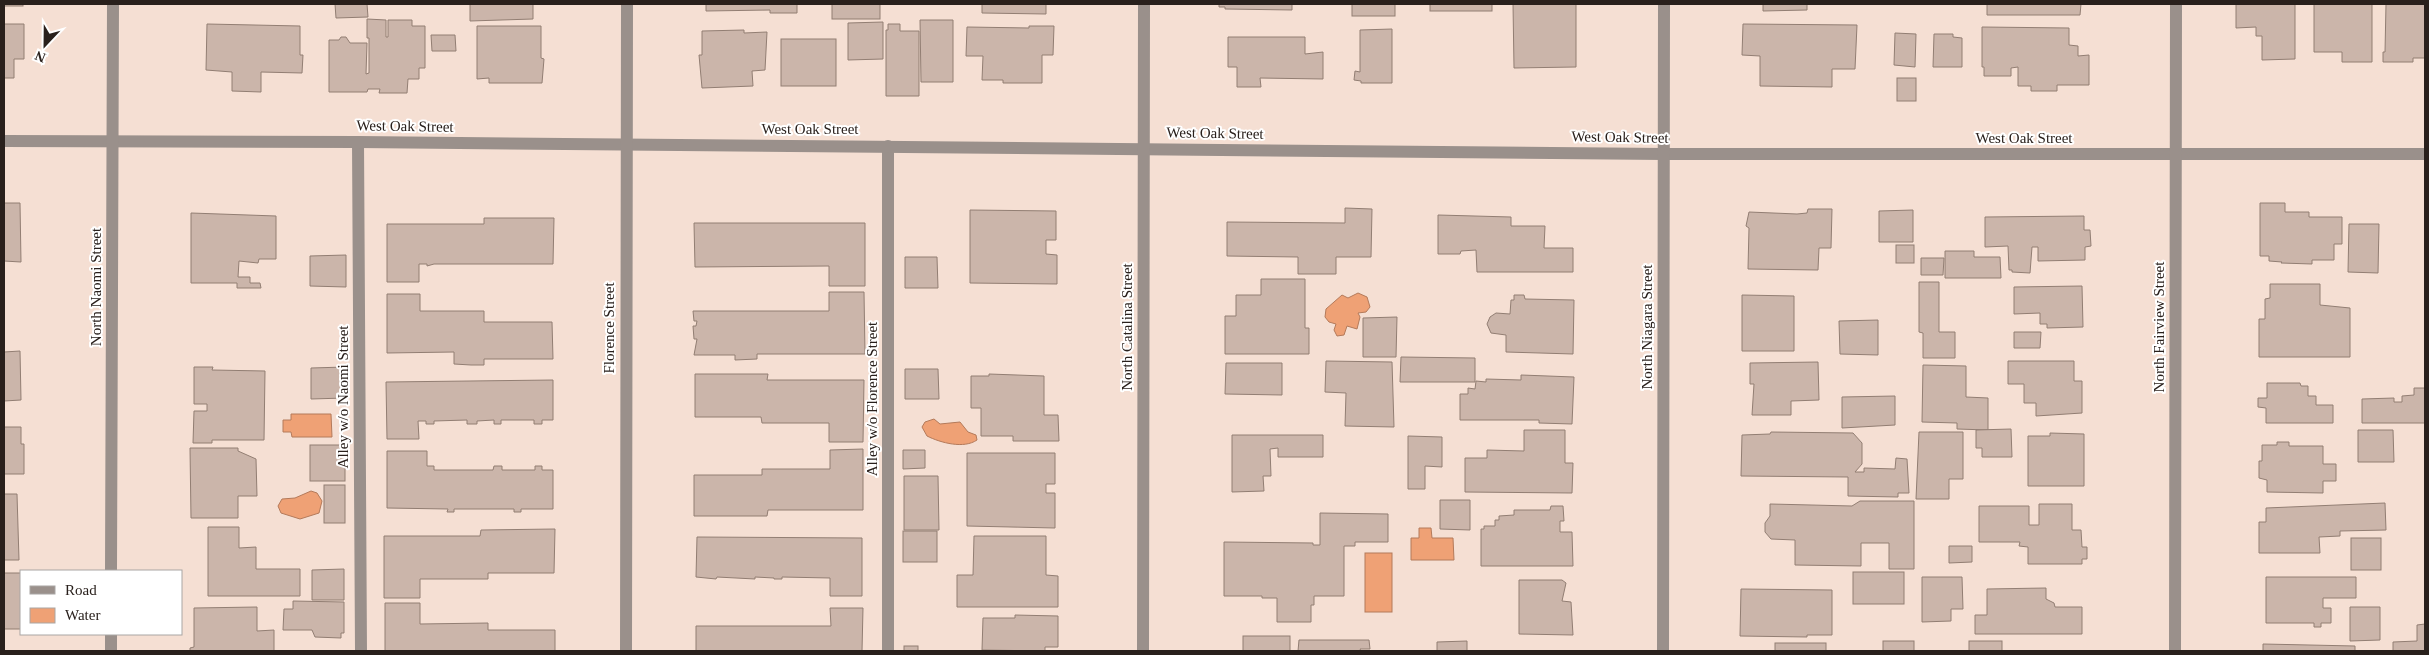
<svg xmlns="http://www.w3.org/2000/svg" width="2429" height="655" viewBox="0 0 2429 655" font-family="Georgia,serif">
  <rect width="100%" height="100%" fill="#f5dfd3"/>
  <!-- water -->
  <g fill="#efa175" stroke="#b47a5a">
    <path d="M1358 293 1367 297 1370 307 1366 312 1358 313 1360 317 1357 329 1347 326 1344 335 1337 336 1334 330 1336 324 1329 322 1325 317 1326 309 1342 295 1348 298Z"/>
    <path d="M291 414H331L332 437H292L291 432H283V420H291Z"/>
    <path d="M934 419 940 424 960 422 968 432 976 435 977 440C964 449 941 443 927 436L922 427 925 422Z"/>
    <path d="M311 491 317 493 322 501 319 513 300 519 281 513 278 506 282 499 295 498Z"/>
    <path d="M1419 528H1431L1432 538H1453L1454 560H1411V538H1419Z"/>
    <rect x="1365" y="553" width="27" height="59"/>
  </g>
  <!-- building -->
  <g fill="#cbb5aa" stroke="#927e73">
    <rect x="4" y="4" width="19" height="2"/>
    <path d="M335 4H367L368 17 336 18Z"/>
    <path d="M470 4H533V19L470 21Z"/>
    <path d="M706 4H797V13H770V10L706 11Z"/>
    <rect x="832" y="4" width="48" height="15"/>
    <path d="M982 4H1046V14L982 13Z"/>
    <path d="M1219 4H1313H1292V10L1225 9V7H1219Z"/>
    <rect x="1352" y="4" width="43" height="12"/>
    <rect x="1430" y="4" width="62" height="7"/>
    <path d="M1513 4H1576V67L1514 68Z"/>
    <path d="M1763 4H1807V10L1763 11Z"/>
    <path d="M1987 4H2081L2080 15H1987Z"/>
    <path d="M2236 4H2295V59L2262 60V36H2256V27L2236 28Z"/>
    <path d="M2314 4H2372V62H2342V52H2314Z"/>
    <path d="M2386 4H2425V58H2413V62H2383V52H2385Z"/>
    <path d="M367 19 386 20V37H388V20H412V26H425V68H419V79H408L407 93H379L380 89H368L367 92H329V40H339L341 37H346L350 43H367L366 74 369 73V38H367Z"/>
    <path d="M920 20H953V82H921Z"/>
    <path d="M883 22V59L848 60V23Z"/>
    <path d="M4 24H24V59H14V78H4Z"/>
    <path d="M207 24 300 26V55H303L302 73 261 72V92L232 91V72L206 70Z"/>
    <path d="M888 24H900V31H919V96H886V30H888Z"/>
    <path d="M1743 24 1857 25 1855 69H1832V87L1760 86V56L1742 55Z"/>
    <path d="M477 26H541V58L544 59 542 83H489V78L477 79Z"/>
    <path d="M1029 26H1054L1053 55H1042V83H1003V80H982L983 56H966L967 27 1029 28Z"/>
    <path d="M1982 27 2069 28V45L2078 46V56L2089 55V85H2057V91H2031V86H2018V67L2011 68V76H1984V67H1982Z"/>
    <path d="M1392 29V83H1361V81L1354 80 1355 71 1360 72V30Z"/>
    <path d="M744 30V33L767 32 765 70 752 71 753 86 702 88 699 55H702V31Z"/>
    <path d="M1895 33 1916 34 1915 67 1894 65Z"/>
    <path d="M1934 34H1953V37L1962 38V67H1933Z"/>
    <path d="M431 35H455L456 51H432Z"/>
    <path d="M1228 37H1305V54L1323 52V79L1260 78 1261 87H1237V67H1228Z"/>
    <rect x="781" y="39" width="55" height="47"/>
    <rect x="1897" y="78" width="19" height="23"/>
    <path d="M4 203H20L21 262 4 261Z"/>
    <path d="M2260 203H2285V212H2309V217H2342V244H2334V260H2312V264L2281 263 2282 262 2269 261V256H2260Z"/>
    <path d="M1345 208 1372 209 1371 257H1336V274H1298V257L1227 256V222L1345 223Z"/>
    <path d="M1808 209H1832L1831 248H1819L1818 270 1748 269 1749 228 1746 226 1749 212 1797 214 1807 213Z"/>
    <path d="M970 210 1056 211V240H1046V254L1057 255V284L970 283Z"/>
    <path d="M1913 210V242H1879V211Z"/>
    <path d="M191 213 276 216V259H259L258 263 239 261 238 277H250V283H260L261 288H237V283H191Z"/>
    <path d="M1438 215 1511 217V226H1545L1544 248H1573V272H1477L1476 250 1461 251 1460 254H1438Z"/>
    <path d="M2084 216V230H2090L2091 246 2085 247V260L2038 261V247H2032L2030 273 2012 272V270H2009L2008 246 1985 247V217Z"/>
    <path d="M484 218H554L553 264H434L427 266V264H419V282H387V224H484Z"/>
    <path d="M694 223H865V286H829V266L695 267Z"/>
    <path d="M2349 224H2379L2378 273 2348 272Z"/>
    <rect x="1896" y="245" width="18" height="18"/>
    <path d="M1945 251H1974V257H2000L2001 278H1945Z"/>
    <path d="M346 255V287L310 286V256Z"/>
    <path d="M905 257H937L938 288H905Z"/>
    <path d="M1921 258H1944L1943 275H1921Z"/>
    <path d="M1261 279H1305V328H1309V354H1225V316H1236V295H1261Z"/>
    <path d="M1919 282H1939V332H1955V358H1923V333L1919 332Z"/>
    <path d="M2270 284H2320V305L2350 308V357H2259V319H2265V299L2270 298Z"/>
    <path d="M2082 286 2083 327 2047 328V324H2040V313L2014 314V287Z"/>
    <path d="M829 292H864L865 354H757V359L735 360V355H694L697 339H694L693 326H696L697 321H694L693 311H829Z"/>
    <path d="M387 294H420V311H484V322H552L553 359H484V365H471L454 364V352L387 353Z"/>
    <path d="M1514 295H1524L1525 299 1574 300 1573 354 1506 352V335L1491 333 1487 324 1490 317 1496 313 1510 314 1511 300H1514Z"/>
    <path d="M1742 295 1794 296V351H1742Z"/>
    <path d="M1397 317 1396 357H1363V318Z"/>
    <path d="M1878 320V355L1840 354 1839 321Z"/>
    <path d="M2014 332H2041L2040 348H2014Z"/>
    <path d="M20 351 21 400 4 401V352Z"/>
    <path d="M1401 357 1475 358V382H1400Z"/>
    <path d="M1326 361 1392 362 1394 427 1345 426 1346 393 1325 392Z"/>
    <path d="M2008 361H2074V381H2082V413L2036 416V403H2024V384H2008Z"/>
    <path d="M1818 362 1819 400 1791 401V415H1752L1754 384H1750V363Z"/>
    <path d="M1226 363H1282V395L1225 394Z"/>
    <path d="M1923 365 1966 366V397L1988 398V430L1957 429V423L1922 422Z"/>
    <path d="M194 367H213L212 370 265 371 264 440H212V443H193L194 411H207V404H194Z"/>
    <path d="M345 367V398L311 399V368Z"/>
    <path d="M905 369H938L939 399H905Z"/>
    <path d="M695 374H768L767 380H864L863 442H829V423H762L761 417H695Z"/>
    <path d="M989 374 1044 376V415H1058L1059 441H1013V436H981V408H971V376H989Z"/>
    <path d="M1521 375 1574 377 1572 424 1539 423V420H1460V394H1468V388L1475 389 1476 381 1486 382V379L1521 380Z"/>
    <path d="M553 380V420H542V424H534V420H501V424H494V420L477 421V424H467V420L434 421V424H426V421H418L419 439H387L386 382Z"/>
    <path d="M2267 383H2300L2301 386H2308V396H2316V405H2333V423H2266V408L2258 407V398H2267Z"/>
    <path d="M2414 388H2425V423H2362V399L2394 398V402H2402V396L2414 395Z"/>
    <path d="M1895 396V425L1842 428V397Z"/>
    <path d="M4 427H21V444H24V474H4Z"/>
    <path d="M2011 429 2012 457H1982V448H1976V430Z"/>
    <path d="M1524 430H1565V463H1573L1572 493 1465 492V458H1487V450L1524 451Z"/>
    <path d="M2358 430H2393L2394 462H2358Z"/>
    <path d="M1771 432 1853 433 1862 443V464L1855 472H1864V468L1895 469 1896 458 1907 459 1909 493H1898V497L1848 496V477L1741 476 1742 435 1770 434Z"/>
    <path d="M1919 432H1963V479H1949V499H1916Z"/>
    <path d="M2050 433 2084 434V486H2028V436H2050Z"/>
    <path d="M1232 435H1323V457H1278V448L1270 449 1271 476H1263L1264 491 1232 492Z"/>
    <path d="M1408 436 1442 437V467L1425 466V489H1408Z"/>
    <path d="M2277 442H2289V446H2323V464H2336V481H2323V493L2267 492V480L2259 478V461H2262V445H2277Z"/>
    <rect x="310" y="445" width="35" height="36"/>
    <path d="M190 448H238V451L256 459 257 496H238V518H191Z"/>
    <path d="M863 449V510H768L767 516H694V475H762V469H830V450Z"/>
    <path d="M903 450H925V468L903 469Z"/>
    <path d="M387 451H427V466H434V470H493L494 466H502V470H535V466H542V470H553V509H521V512H514V509H454V512H447L448 509 387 508Z"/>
    <path d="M967 453H1055V484H1046V493H1055V528L967 526Z"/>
    <path d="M904 476H938L939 530H904Z"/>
    <rect x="324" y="485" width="21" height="38"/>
    <path d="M4 494H17L19 560H4Z"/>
    <path d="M1440 500H1470V530L1440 529Z"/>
    <path d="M1860 501H1914V569H1889V543H1861V566L1795 565V540L1771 539 1765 532V523L1770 516V504L1852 506Z"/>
    <path d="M2385 503 2386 530 2340 531V536L2319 537 2320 553H2259V522H2266V508Z"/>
    <path d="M2039 504H2072V530H2081L2082 547H2087V559H2082V564H2028V547L2019 546 2020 542H1979V506H2029V525H2039Z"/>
    <path d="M1551 506H1563L1564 521H1560V532H1572L1573 566H1481V529H1484V526H1495V520H1499V516L1514 515V510H1550Z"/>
    <path d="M1320 513 1388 514V542H1355V546H1344V596H1314V605H1311V622H1277V598H1262V596H1224V542L1313 543V545H1320Z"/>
    <path d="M208 527H239V548L256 547V569H300V596H208Z"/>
    <path d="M555 529 554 573H488V579H420V598H384V536H480L481 530Z"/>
    <rect x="903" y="531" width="34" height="31"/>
    <path d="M974 536H1046V575L1058 576V607H957V575H973Z"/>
    <path d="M697 537 862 538V596H830V578L782 577V579H774V578L755 577V579L717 577 716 579 696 577Z"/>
    <rect x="2351" y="538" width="30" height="32"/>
    <path d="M1949 546H1972V562L1949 563Z"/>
    <path d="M344 569V600H312V570Z"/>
    <rect x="1853" y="572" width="51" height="32"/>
    <rect x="4" y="573" width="17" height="56"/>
    <path d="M1922 577H1962L1963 609H1951V621L1922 622Z"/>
    <path d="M2266 577H2356V598H2323V608H2331V623H2321V627H2314V623H2266Z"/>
    <path d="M1519 580H1562L1566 583 1562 601 1571 602 1573 635 1519 634Z"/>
    <path d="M2046 588V599L2054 603 2055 607H2082V634H1975V615H1987V589Z"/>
    <path d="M1741 589 1832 590V635H1807V637L1740 636Z"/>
    <path d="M293 601 344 602V633H341V638L315 637 312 630H283L284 609H293Z"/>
    <path d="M385 603H420V624L488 623V630H555V651H385Z"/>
    <path d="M257 607V631L274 630V651H190V648L194 647V608Z"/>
    <path d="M2350 607H2380V640L2350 641Z"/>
    <path d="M830 608H863L862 651H696V626H831Z"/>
    <path d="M1015 615 1058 616V647H1045V651L982 650 983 618H1015Z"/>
    <path d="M2425 624V651H2393V642L2417 641V625Z"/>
    <rect x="1243" y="636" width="47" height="15"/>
    <path d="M1299 640H1369L1370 649H1360L1361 651H1298Z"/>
    <path d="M1467 641V651H1437V642Z"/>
    <rect x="1883" y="641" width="31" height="10"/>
    <rect x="1969" y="641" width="33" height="10"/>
    <rect x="1775" y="643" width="51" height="8"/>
    <path d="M2263 644 2355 646V651H2263Z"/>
    <rect x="904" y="646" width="14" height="5"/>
  </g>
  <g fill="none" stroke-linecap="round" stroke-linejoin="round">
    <!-- lane -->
    <g stroke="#9a908b" stroke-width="12">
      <path d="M358 142 361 651"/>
      <path d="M888 651V146"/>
    </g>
    <!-- street -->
    <g stroke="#9a908b" stroke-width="12">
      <path d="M4 141 358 142 1664 154H2425"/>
      <path d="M111 571 113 4"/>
      <path d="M111 651V634"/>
      <path d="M626 651 627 4"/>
      <path d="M1143 651 1144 4"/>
      <path d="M1663 651 1664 4"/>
      <path d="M2175 651 2176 4"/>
    </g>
  </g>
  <g text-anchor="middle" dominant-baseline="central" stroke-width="4" stroke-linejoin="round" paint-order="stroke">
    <!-- street labels -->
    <g font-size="15" fill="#29201c" stroke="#fff">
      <text transform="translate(405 126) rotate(1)">West Oak Street</text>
      <text x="810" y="129">West Oak Street</text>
      <text transform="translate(1215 133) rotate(1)">West Oak Street</text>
      <text transform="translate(1620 137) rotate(1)">West Oak Street</text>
      <text x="2024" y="138">West Oak Street</text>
      <text transform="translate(96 287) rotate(-90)">North Naomi Street</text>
      <text transform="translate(1127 327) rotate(-90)">North Catalina Street</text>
      <text transform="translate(1647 327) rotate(-90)">North Niagara Street</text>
      <text transform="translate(2159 327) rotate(-90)">North Fairview Street</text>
      <text transform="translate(609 328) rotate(-90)">Florence Street</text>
      <text transform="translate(343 397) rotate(-90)">Alley w/o Naomi Street</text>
      <text transform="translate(872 399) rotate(-90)">Alley w/o Florence Street</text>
    </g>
  </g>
  <!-- border -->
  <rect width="2429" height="655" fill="none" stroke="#29201c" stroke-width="10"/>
  <!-- legend -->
  <rect x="20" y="570" width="162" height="65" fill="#ffffff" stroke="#a9a6a4"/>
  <rect x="30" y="586" width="25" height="8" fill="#9a908b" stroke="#a9a6a4"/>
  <text x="65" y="595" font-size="15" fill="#29201c">Road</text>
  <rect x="30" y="608" width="25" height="15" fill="#efa175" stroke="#a9a6a4"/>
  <text x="65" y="620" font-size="15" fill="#29201c">Water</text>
  <!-- north arrow -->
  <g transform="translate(45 45) rotate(202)" stroke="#ffffff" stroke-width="4" paint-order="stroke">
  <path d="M0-4L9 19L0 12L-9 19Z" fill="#29201c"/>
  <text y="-8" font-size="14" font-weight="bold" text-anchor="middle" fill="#29201c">N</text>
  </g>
</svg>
